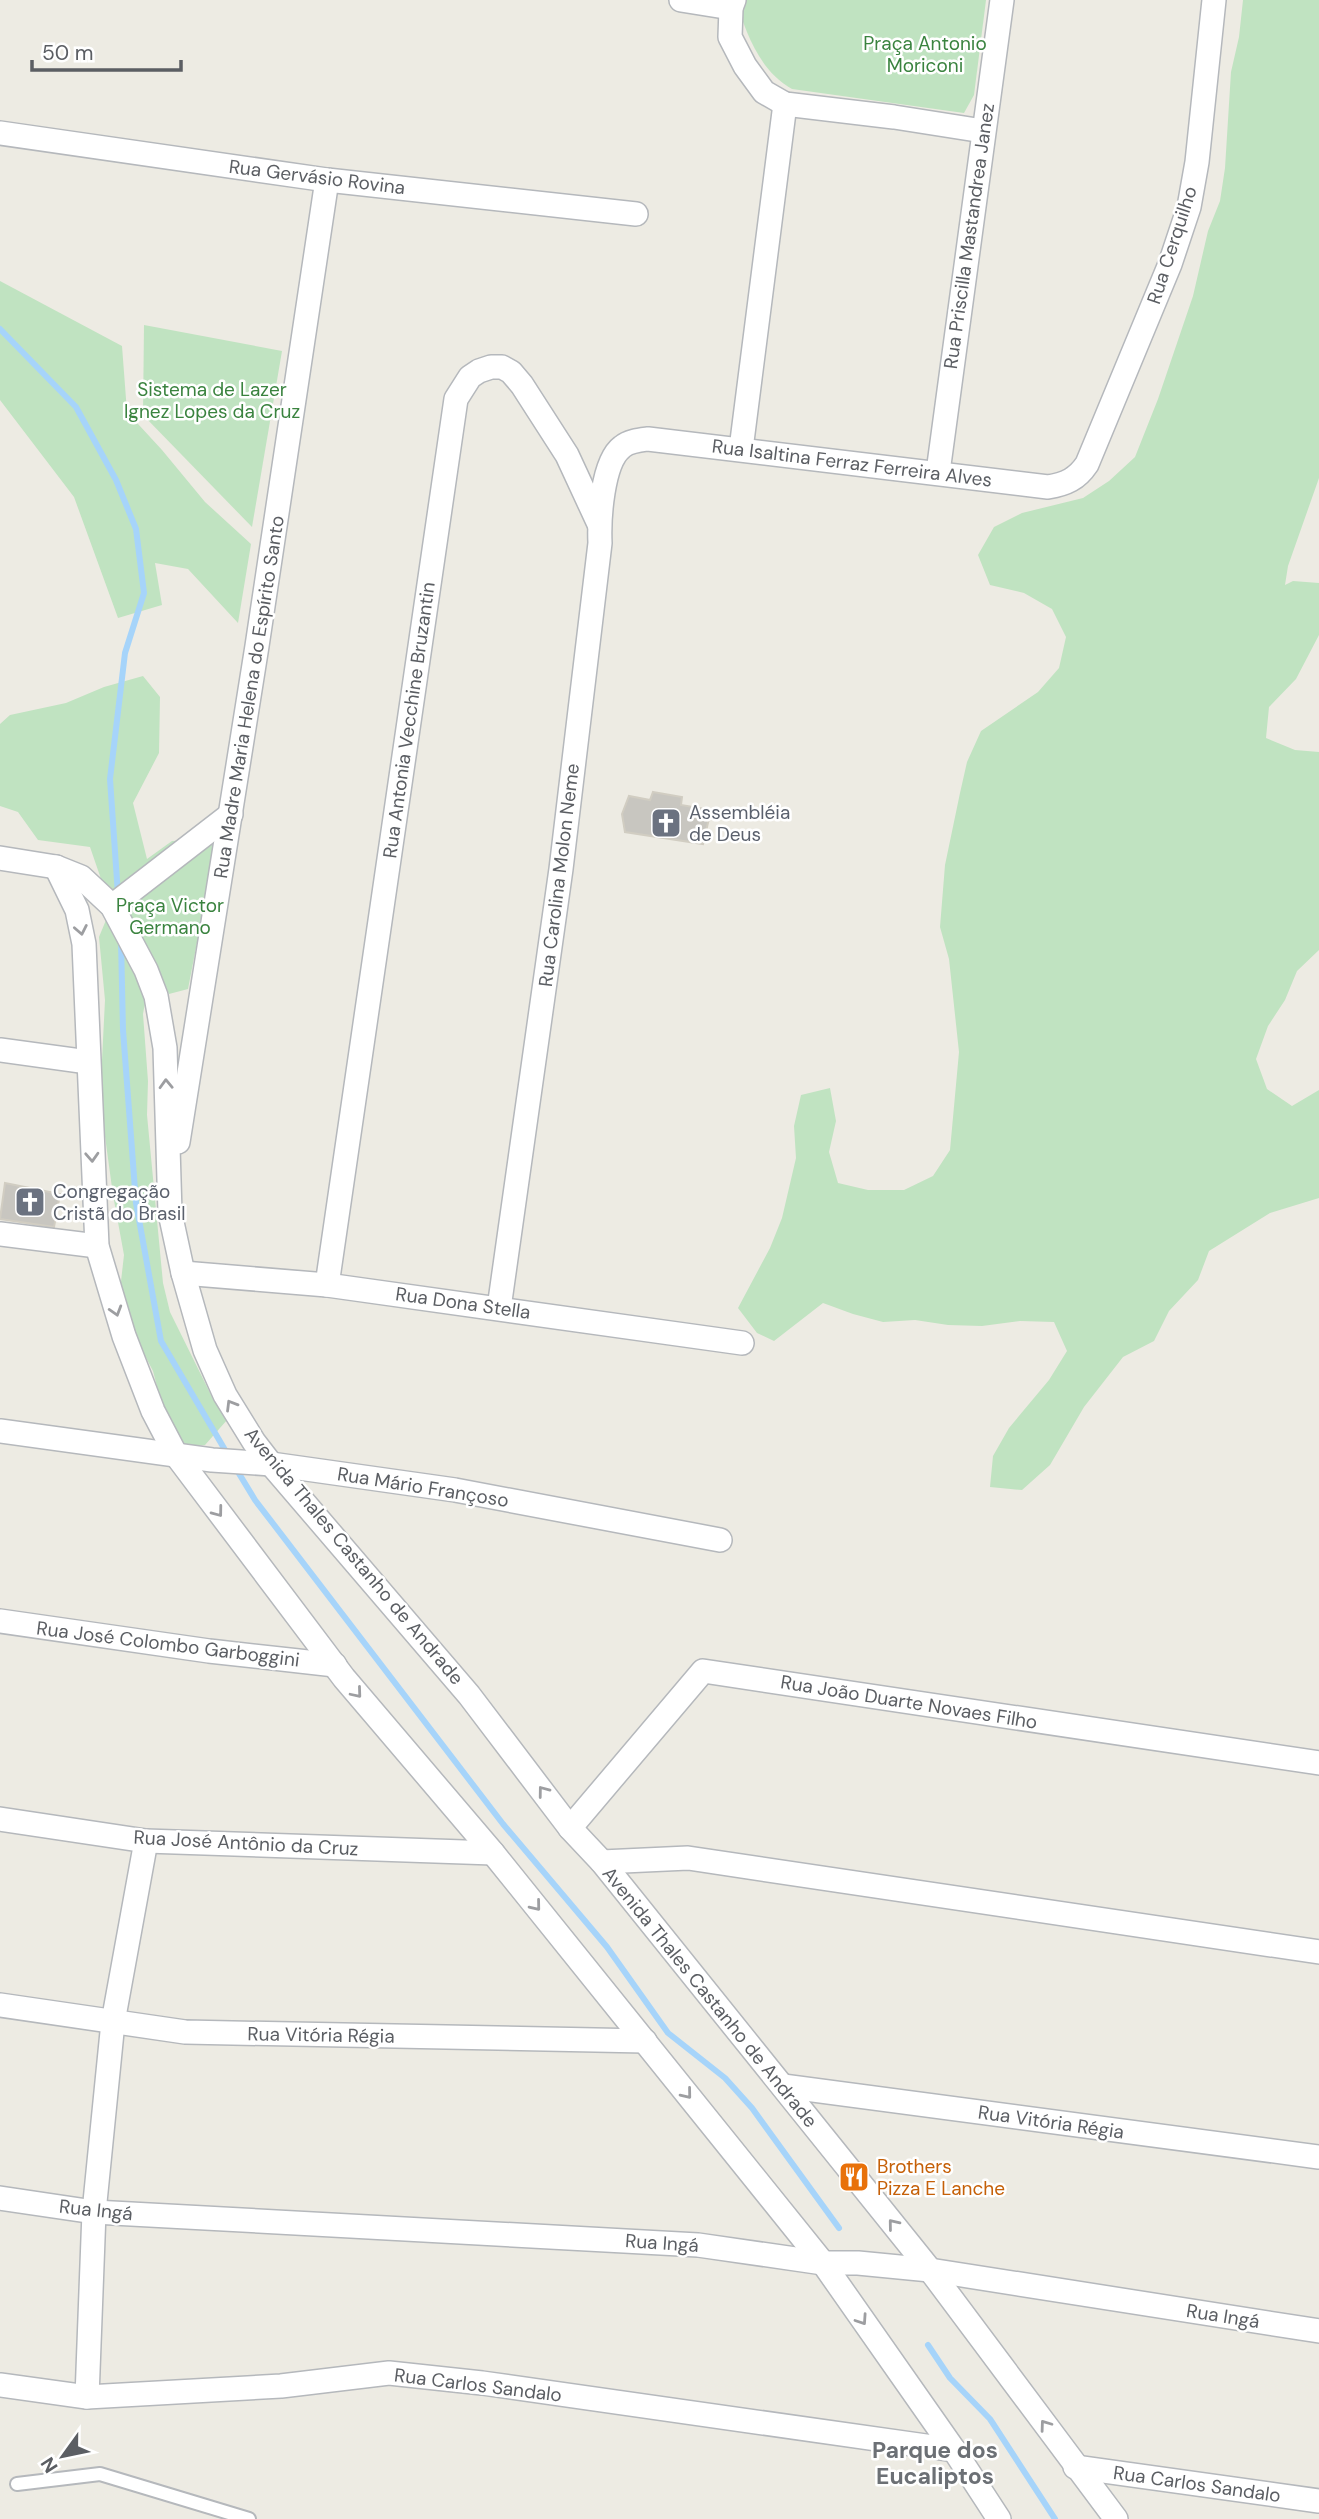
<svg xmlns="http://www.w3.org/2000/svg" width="1319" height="2519" viewBox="0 0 1319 2519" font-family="'DM Sans',sans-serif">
  <rect width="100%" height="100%" fill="#edebe3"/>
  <!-- green -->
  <g fill="#c0e3c1">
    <path d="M736 0H986L974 95 964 113 792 89C760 71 746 34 736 0Z"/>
    <path d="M1243 0H1319V478L1288 566 1285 585 1293 581 1319 583V635L1296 679 1269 707 1266 738 1295 750 1319 752V950L1297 971 1285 1000 1268 1026 1256 1059 1267 1089 1292 1106 1319 1090V1198L1270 1213 1209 1251 1198 1280 1169 1311 1154 1341 1123 1357 1084 1407 1050 1465 1022 1490 990 1487 993 1456 1009 1428 1049 1380 1067 1351 1054 1322 1020 1321 982 1326 948 1325 915 1320 883 1322 853 1314 823 1303 774 1341 757 1333 738 1308 770 1248 782 1218 796 1158 794 1126 801 1095 830 1088 836 1121 829 1152 838 1183 868 1190H904L933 1176 950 1150 959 1052 949 959 940 927 945 865 960 793 967 762 981 731 1038 692 1059 668 1066 637 1052 609 1024 593 990 585 978 555 994 527 1022 513 1083 498 1109 481 1135 457 1158 399 1193 296 1208 231 1220 201 1225 168 1231 72 1239 37Z"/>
    <path d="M0 281 122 346 127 412 162 450 205 502 251 544 238 623 188 569 155 563 162 605 118 618 74 497 0 400Z"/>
    <path d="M144 325 282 351 252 527 143 415Z"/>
    <path d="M143 676 160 697 159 753 133 803 147 859 172 841 204 839 205 849 217 839 188 989 169 994 157 965 149 981 143 1014 148 1081 147 1115 163 1283 170 1312 213 1399 227 1420 205 1445 188 1447 175 1434 164 1414 153 1371 131 1329 120 1290 124 1255 113 1195 100 1100 105 1000 99 937 111 908 90 847 38 840 18 812 0 806V724L10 715 66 703 104 687Z"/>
  </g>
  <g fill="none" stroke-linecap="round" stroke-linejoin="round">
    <!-- stream -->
    <g stroke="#a6d4fa" stroke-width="6">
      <path d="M0 329 76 407 116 480 136 529 144 593 125 653 110 779 118 895"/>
      <path d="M121 941 123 1030 136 1203 161 1341 228 1455"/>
      <path d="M235 1467 255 1500 503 1824 607 1947 668 2033 725 2078 752 2108 839 2228"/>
      <path d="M928 2345 950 2378 990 2419 1055 2519"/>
    </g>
  </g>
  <!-- building -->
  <g fill="#c8c6c0" stroke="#d1cdc2" stroke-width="2">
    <path d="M653 792 682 797 681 805 711 810 703 844 625 832 622 814 629 796 650 800Z"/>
    <path d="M5 1183 60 1194 54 1227 0 1219Z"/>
  </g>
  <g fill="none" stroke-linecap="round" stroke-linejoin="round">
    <!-- lane casing -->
    <g stroke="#b5b8bc" stroke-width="16">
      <path id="lane" d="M17 2484 100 2474 249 2519"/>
    </g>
    <!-- street casing -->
    <g stroke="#b5b8bc" stroke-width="26">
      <g id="street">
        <path d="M681 0 731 8"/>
        <path d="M734 0 731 8 730 37 745 66 764 92 785 104 894 117 983 131"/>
        <path d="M0 133 327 180 636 214"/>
        <path d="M741 449 785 104"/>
        <path d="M938 472 1002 0"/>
        <path d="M0 858 56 867 81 877 112 906 146 970 156 996 165 1048 170 1213 183 1273 205 1350 225 1395 254 1442 271 1464 469 1695 570 1828 602 1862 930 2270 1116 2519"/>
        <path d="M56 867 77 910 84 944 97 1246 124 1336 153 1411 176 1455 344 1678 493 1853 823 2263 954 2450 999 2519"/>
        <path d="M112 906 231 814"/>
        <path d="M0 1050 88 1062"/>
        <path d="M178 1142 257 646 327 180"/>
        <path d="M0 1234 97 1246"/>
        <path d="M183 1273 327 1285 742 1343"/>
        <path d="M327 1285 456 399 470 377 479 371 491 367H502L511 372 522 385 567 455 599 524"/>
        <path d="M499 1308 561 869 600 543C599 520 602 462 622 447 629 441 640 440 648 439L1048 487C1066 484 1077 479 1087 464L1170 264 1189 207 1197 162 1214 0"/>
        <path d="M0 1431 212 1460 271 1464 455 1490 720 1540"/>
        <path d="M0 1621 209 1651 335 1665"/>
        <path d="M0 1819 146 1841 493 1853"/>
        <path d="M570 1828 703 1671 1319 1763"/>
        <path d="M602 1862 688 1858 1319 1952"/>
        <path d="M0 2005 185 2032 645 2041"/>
        <path d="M783 2086 1319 2157"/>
        <path d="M0 2198 94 2212 698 2245 823 2263H858L930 2270 1319 2331"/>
        <path d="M0 2385 87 2397 281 2386 389 2373 482 2383 954 2450"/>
        <path d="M87 2397 94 2212 113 2022 146 1841"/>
        <path d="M1075 2467 1319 2501"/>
      </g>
    </g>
    <!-- lane -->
    <use href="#lane" stroke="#fff" stroke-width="12"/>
    <!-- street -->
    <use href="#street" stroke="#fff" stroke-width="23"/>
  </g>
  <!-- one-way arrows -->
  <defs><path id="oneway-chevron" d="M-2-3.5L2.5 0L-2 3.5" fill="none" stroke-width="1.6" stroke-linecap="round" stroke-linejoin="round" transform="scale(1.75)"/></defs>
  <g stroke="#9d9ea1">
    <use href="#oneway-chevron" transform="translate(81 930) rotate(79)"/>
    <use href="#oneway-chevron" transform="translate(166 1084) rotate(-92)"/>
    <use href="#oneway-chevron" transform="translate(92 1157) rotate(87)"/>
    <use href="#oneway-chevron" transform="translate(116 1311) rotate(73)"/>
    <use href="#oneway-chevron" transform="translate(231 1405) rotate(-121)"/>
    <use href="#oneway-chevron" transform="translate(218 1512) rotate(53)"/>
    <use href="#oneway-chevron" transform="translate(357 1693) rotate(50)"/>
    <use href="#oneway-chevron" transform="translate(543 1791) rotate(-127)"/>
    <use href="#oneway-chevron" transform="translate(536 1906) rotate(51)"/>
    <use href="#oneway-chevron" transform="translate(687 2094) rotate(51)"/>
    <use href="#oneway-chevron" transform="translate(893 2224) rotate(-129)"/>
    <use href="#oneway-chevron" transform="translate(862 2320) rotate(56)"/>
    <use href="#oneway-chevron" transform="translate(1045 2425) rotate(-126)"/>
  </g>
  <!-- icons -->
  <defs>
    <g id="church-square" transform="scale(1.575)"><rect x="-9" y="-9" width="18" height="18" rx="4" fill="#6b7280" stroke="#fff"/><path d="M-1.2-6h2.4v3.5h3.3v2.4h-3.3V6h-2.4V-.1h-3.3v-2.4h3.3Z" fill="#fff"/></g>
    <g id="restaurant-square" transform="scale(1.575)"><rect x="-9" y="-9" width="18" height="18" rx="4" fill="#e8710a" stroke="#fff"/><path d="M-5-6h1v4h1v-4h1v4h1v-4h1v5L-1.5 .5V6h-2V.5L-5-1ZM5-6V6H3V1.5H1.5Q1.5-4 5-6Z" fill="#fff"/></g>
  </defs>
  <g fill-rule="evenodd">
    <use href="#church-square" x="666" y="823"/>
    <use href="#church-square" x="30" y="1202"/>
    <use href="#restaurant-square" x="854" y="2177"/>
  </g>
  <g text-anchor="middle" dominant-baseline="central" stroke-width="5" stroke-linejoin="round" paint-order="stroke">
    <!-- park labels -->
    <g font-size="19" fill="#3a833f" stroke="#fff">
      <text x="925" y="43">Praça Antonio<tspan x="925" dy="22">Moriconi</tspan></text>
      <text x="212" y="389">Sistema de Lazer<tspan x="212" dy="22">Ignez Lopes da Cruz</tspan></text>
      <text x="170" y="905">Praça Victor<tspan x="170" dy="22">Germano</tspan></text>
    </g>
    <!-- street labels -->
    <g font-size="19" fill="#5b5e63" stroke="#fff">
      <text transform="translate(317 177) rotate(7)">Rua Gervásio Rovina</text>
      <text transform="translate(969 236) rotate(-82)">Rua Priscilla Mastandrea Janez</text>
      <text transform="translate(1172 245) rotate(-72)">Rua Cerquilho</text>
      <text transform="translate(852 463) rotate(7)">Rua Isaltina Ferraz Ferreira Alves</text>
      <text transform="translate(249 697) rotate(-81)">Rua Madre Maria Helena do Espírito Santo</text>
      <text transform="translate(409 720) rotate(-82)">Rua Antonia Vecchine Bruzantin</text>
      <text transform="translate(559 875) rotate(-83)">Rua Carolina Molon Neme</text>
      <text transform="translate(463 1303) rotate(8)">Rua Dona Stella</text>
      <text transform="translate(423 1487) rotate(9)">Rua Mário Françoso</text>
      <text transform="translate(354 1556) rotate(50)">Avenida Thales Castanho de Andrade</text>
      <text transform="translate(168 1644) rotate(7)">Rua José Colombo Garboggini</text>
      <text transform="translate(909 1702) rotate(9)">Rua João Duarte Novaes Filho</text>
      <text transform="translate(246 1843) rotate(3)">Rua José Antônio da Cruz</text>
      <text transform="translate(710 1997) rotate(51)">Avenida Thales Castanho de Andrade</text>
      <text transform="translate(321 2035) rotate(1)">Rua Vitória Régia</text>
      <text transform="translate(1051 2122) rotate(8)">Rua Vitória Régia</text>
      <text transform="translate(96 2210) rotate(6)">Rua Ingá</text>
      <text transform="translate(662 2243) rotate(4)">Rua Ingá</text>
      <text transform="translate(1223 2316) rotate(9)">Rua Ingá</text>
      <text transform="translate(478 2385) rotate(7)">Rua Carlos Sandalo</text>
      <text transform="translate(1197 2484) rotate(8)">Rua Carlos Sandalo</text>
    </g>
    <!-- worship labels -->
    <g font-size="19" fill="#5b616d" stroke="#fff" text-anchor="start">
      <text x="689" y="812">Assembléia<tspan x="689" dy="22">de Deus</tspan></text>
      <text x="53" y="1191">Congregação<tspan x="53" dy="22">Cristã do Brasil</tspan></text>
    </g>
    <!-- food labels -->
    <g font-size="19" fill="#c56008" stroke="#fff" text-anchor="start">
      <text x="877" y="2166">Brothers<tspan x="877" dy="22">Pizza E Lanche</tspan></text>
    </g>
    <!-- quarter labels -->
    <g font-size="23" font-weight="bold" fill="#6c7075" stroke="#fff">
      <text x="935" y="2450">Parque dos<tspan x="935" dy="26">Eucaliptos</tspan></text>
    </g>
  </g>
  <!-- north arrow -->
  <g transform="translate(63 2456) rotate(237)" stroke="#ffffff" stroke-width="5" paint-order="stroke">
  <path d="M0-5L12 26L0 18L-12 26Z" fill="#5b5e63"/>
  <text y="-10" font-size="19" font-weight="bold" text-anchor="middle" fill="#5b5e63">N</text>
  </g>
  <!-- scale -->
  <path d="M32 60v10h149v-10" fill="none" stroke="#5b5e63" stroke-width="3.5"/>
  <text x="42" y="60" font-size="21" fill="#5b5e63" stroke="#ffffff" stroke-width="5" paint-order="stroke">50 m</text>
</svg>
